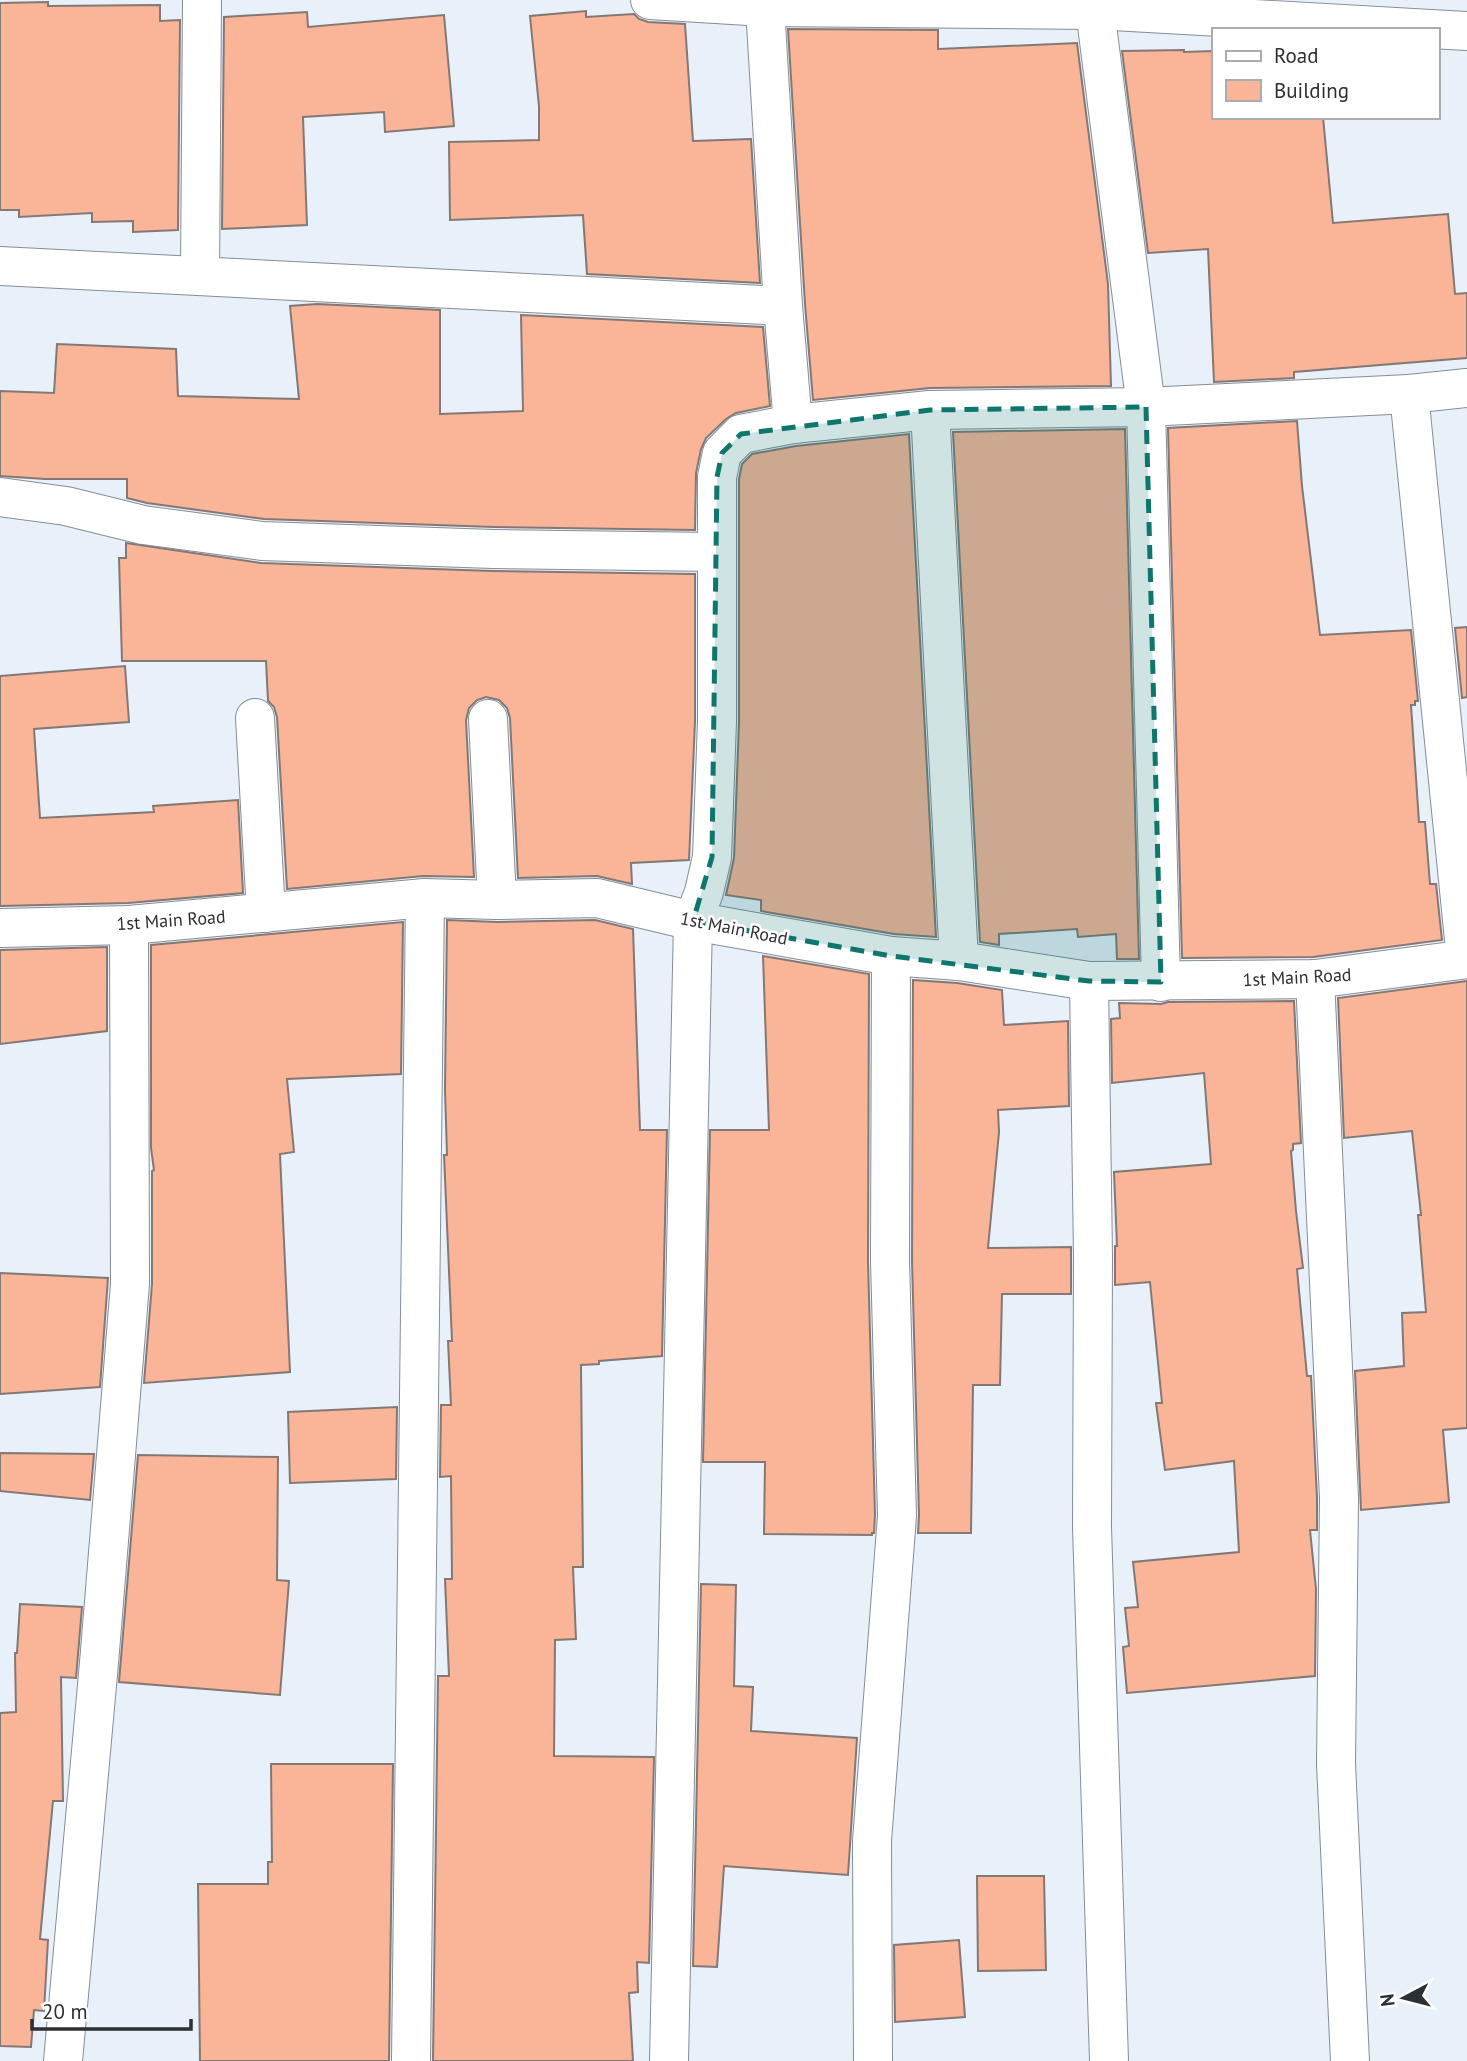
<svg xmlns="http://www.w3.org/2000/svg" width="1467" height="2061" viewBox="0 0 1467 2061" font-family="'PT Sans',sans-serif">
  <rect width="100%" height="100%" fill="#e8f0fa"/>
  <!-- building -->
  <g fill="#fab498" stroke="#837874" stroke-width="2">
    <path d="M48 2V6L160 5V21L180 20 178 230 133 232V221L92 222V213L19 217V210H0V3Z"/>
    <path d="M586 11V17L634 14 639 19 648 22 685 24 693 141 751 139 760 283 587 274 583 215 450 220 449 142 539 140V106L530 16Z"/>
    <path d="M307 12 308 27 444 15 454 126 385 132 384 112 303 117 307 225 222 229 224 17Z"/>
    <path d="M788 29 938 30V49L1077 43 1108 284 1111 386 930 388 813 400 805 304Z"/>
    <path d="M1184 50V52L1213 51V117H1323L1333 223 1448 214 1455 294 1467 293V358L1294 372V378L1214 382 1208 249 1148 253 1122 51Z"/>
    <path d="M317 304 440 310V414L523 411 521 315 763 327 770 406 736 413 726 419 706 438 701 449 696 473 695 530 494 527 264 519 147 503 127 498V479H45L0 476V391L54 393 57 344 176 349 178 396 299 399 290 306Z"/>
    <path d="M1297 421 1302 486 1320 635 1411 630 1418 701H1415V705H1411L1419 822H1425L1430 884H1436L1442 940 1313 957 1182 958 1168 428Z"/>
    <path d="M1125 429 1139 959H1117L1116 934 1078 937 1077 929 999 934V945L980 942 953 432Z"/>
    <path d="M909 434 936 937 894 934 761 911V900L726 895 734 858 739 722V479L742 464 752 454 796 446Z"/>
    <path d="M126 543 261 563 492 571 695 574V721L689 860 631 863 632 884 597 876 518 878 510 718 507 708 499 700 486 697 477 700 469 708 466 720 474 877 423 876 287 889 277 717 274 707 268 701 266 661H122L119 558H126Z"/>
    <path d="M1467 627V697L1462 698 1455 628Z"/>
    <path d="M125 666 129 722 34 729 40 818 154 812 153 806 238 800 243 893 128 903 0 906V676Z"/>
    <path d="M447 920 497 922 595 920 633 929 640 1130H667L662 1356 599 1361V1364L581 1365 583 1567H573L576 1639 555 1640 554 1756 654 1757 649 1963 637 1962 638 1992 629 1993 633 2061H433L438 1676H449L445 1579H452L451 1476 440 1477 441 1405H451L448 1341H452L444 1155H447L445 1090Z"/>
    <path d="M403 922 401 1074 287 1079 294 1152 280 1154 290 1372 144 1383 152 1284V1171L154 1170 151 1148V945Z"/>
    <path d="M107 947V1031L0 1044V950Z"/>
    <path d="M763 956 869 974 868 1261 875 1515 874 1533H872V1535L764 1534 765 1462H703L710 1130H769Z"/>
    <path d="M913 980 957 983 1002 990 1004 1025 1068 1021 1069 1106 998 1110 999 1132 988 1248 1071 1247V1294H1002L1000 1385H973L971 1533H918L919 1515 912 1261Z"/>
    <path d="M1467 981V1428L1443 1430 1449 1502 1361 1510 1355 1371 1404 1366 1402 1313 1426 1312 1418 1215H1421L1412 1131 1344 1138 1338 998Z"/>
    <path d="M1294 1001 1301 1143 1293 1144V1150L1291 1151 1296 1211 1303 1268 1297 1269 1307 1376H1311L1317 1498V1530H1310L1316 1589 1315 1676 1127 1693 1123 1647 1129 1646 1125 1608 1138 1607 1133 1562 1239 1552 1234 1461 1165 1470 1156 1403H1162L1150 1282 1115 1285V1246H1117L1114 1172 1211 1164 1204 1073 1112 1083 1111 1019 1120 1018 1119 1003 1161 1004 1168 1002Z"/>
    <path d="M0 1273 108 1278 100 1387 0 1394Z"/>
    <path d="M397 1407 396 1479 290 1483 288 1412Z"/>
    <path d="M0 1453 94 1454 90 1500 0 1491Z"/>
    <path d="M138 1455 278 1457 277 1580 289 1581 280 1695 119 1682Z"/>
    <path d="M701 1584 736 1585 734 1686 753 1687 751 1731 857 1738 848 1875 724 1866 717 1967 693 1966Z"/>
    <path d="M20 1604 82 1607 76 1678 61 1677 63 1801H53L40 1939 48 1940 44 2011 34 2010 31 2047 0 2046V1713L16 1712 15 1653H17Z"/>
    <path d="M271 1764H393L389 2061H200L198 1884H268V1862H272Z"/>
    <path d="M977 1876H1044L1046 1970 978 1971Z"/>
    <path d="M959 1940 965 2017 895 2022 894 1945Z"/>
  </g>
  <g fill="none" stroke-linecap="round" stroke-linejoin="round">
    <!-- minor casing -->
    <g stroke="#858d96" stroke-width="40">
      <g id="minor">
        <path d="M650 0 765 7 1095 10 1467 31"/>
        <path d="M765 7 783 306 793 424"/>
        <path d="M1095 10 1146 407 1161 982"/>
        <path d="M0 266 783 306"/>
        <path d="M200 276 202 0"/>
        <path d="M1409 394 1466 959"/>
        <path d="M930 410 959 961"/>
        <path d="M0 497 66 506 143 525 262 541 493 549 717 552"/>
        <path d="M255 718 266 913"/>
        <path d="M488 719 497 900"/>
        <path d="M0 928 129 925 425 898 497 900 597 898 693 921 891 956 959 961 1089 981 1315 979 1467 959"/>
        <path d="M1315 979 1339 1498 1336 1764 1350 2061"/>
        <path d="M1089 981 1093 1257 1092 1527 1109 2061"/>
        <path d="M63 2061 99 1663 130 1284 129 925"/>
        <path d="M411 2061 425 898"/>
        <path d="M669 2061 693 921 704 892 712 857 717 721V477L722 453 741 434 793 424 930 410 1146 407 1409 394 1467 388"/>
        <path d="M873 2061 872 1841 897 1516 890 1261 891 956"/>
      </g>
    </g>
    <!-- minor -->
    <use href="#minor" stroke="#fff" stroke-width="38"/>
  </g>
  <!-- marked area -->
  <path fill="#0f766e" fill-opacity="0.2" stroke="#0f766e" stroke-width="5" stroke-dasharray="14 9" stroke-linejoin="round" d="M1146 407 1161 982 1089 981 891 956 693 921 712 857 717 477 722 453 741 434 930 410Z"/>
  <g text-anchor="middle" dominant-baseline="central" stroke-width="5" stroke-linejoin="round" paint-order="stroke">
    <!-- street labels -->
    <g font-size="18" fill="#2c2f33" stroke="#fff">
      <text transform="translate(171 920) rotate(-4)">1st Main Road</text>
      <text transform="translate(734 928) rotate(11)">1st Main Road</text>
      <text transform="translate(1297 977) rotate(-3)">1st Main Road</text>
    </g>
  </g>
  <!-- legend -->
  <rect x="1212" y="28" width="228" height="91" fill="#ffffff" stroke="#abacad" stroke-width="2"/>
  <rect x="1226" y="51" width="35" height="10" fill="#ffffff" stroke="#abacad" stroke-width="2"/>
  <text x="1274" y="63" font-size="21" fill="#2c2f33">Road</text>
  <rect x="1226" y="80" width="35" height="21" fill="#fab498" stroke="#abacad" stroke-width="2"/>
  <text x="1274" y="98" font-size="21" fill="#2c2f33">Building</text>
  <!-- north arrow -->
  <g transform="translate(1404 1998) rotate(263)" stroke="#ffffff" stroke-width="5" paint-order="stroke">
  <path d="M0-5L12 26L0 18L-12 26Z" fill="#2c2f33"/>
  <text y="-10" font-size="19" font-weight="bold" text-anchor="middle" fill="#2c2f33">N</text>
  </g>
  <!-- scale -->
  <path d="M32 2019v10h159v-10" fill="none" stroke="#2c2f33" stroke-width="3.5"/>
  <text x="42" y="2019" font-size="21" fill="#2c2f33" stroke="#ffffff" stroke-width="5" paint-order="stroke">20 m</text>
</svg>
